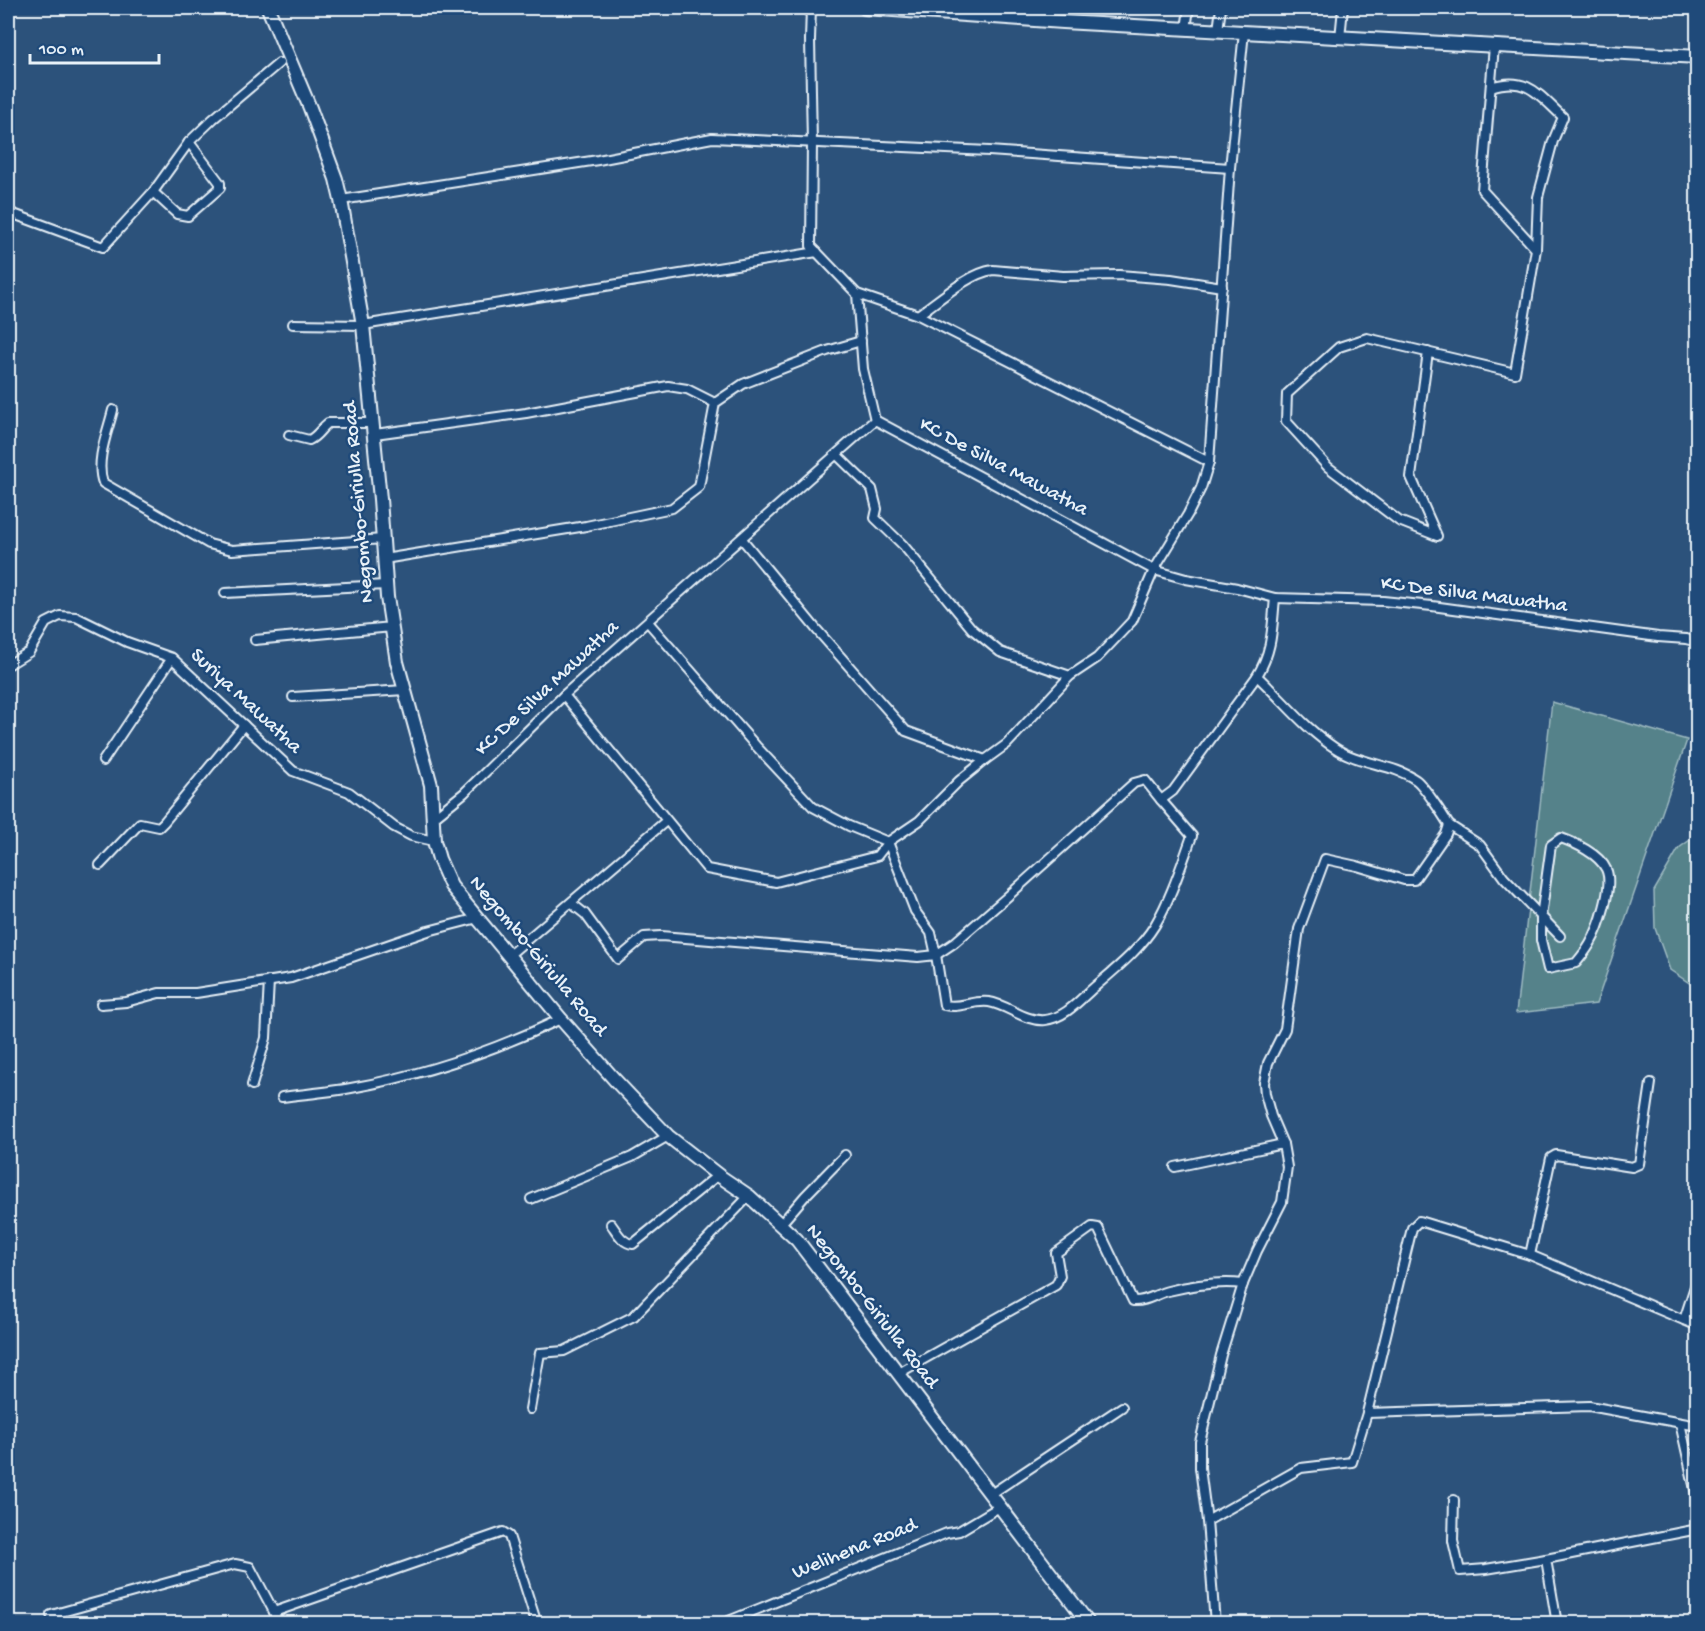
<svg xmlns="http://www.w3.org/2000/svg" width="1705" height="1631" viewBox="0 0 1705 1631" font-family="'Gochi Hand',sans-serif">
  <rect width="100%" height="100%" fill="#2c527b"/>
  <filter id="ink" filterUnits="userSpaceOnUse"><feTurbulence type="fractalNoise" baseFrequency=".0167" numOctaves="2"/><feDisplacementMap in="SourceGraphic" scale="12" xChannelSelector="R" yChannelSelector="G"/><feConvolveMatrix kernelMatrix="1 2 1 2 8 2 1 2 1" color-interpolation-filters="sRGB"/></filter>
  <g filter="url(#ink)">
    <!-- green -->
    <g fill="#54828a" stroke="#9ebac1" stroke-width="1.5">
      <path d="M1552 702 1687 740 1596 1004 1516 1013Z"/>
      <path d="M1697 835V988L1670 970 1655 928 1654 891 1679 848Z"/>
    </g>
    <g fill="none" stroke-linecap="round" stroke-linejoin="round">
      <!-- street casing -->
      <g stroke="#e8f1f8" stroke-width="12">
        <g id="street">
          <path d="M811 8 810 40 812 143 811 246 857 294 918 315 1209 462"/>
          <path d="M1186 29 1189 8"/>
          <path d="M1218 30 1221 8"/>
          <path d="M1340 38 1343 8"/>
          <path d="M1491 87C1527 75 1539 95 1563 117L1553 141 1538 197 1536 249"/>
          <path d="M153 192 177 214 188 216 220 188V183L189 142"/>
          <path d="M341 200 598 160 712 138 989 151 1230 168"/>
          <path d="M8 212 103 247 153 192 189 142 213 119 279 63"/>
          <path d="M857 294 863 369 875 420"/>
          <path d="M918 315C938 301 969 273 993 270L1063 276 1119 275 1171 279 1222 287"/>
          <path d="M293 324 363 325 817 252"/>
          <path d="M1428 352 1411 477 1437 536 1399 521 1328 467 1286 421 1287 394 1339 347 1367 338 1515 373 1536 249 1482 190 1494 46"/>
          <path d="M113 410C108 431 95 461 103 483L209 544 232 550 383 539"/>
          <path d="M375 434 526 413 668 386 687 389 715 403"/>
          <path d="M289 435 309 440C318 436 320 429 328 423H374"/>
          <path d="M837 455 872 489 877 509 875 518 903 545 972 629 1000 652 1070 676"/>
          <path d="M742 539 817 630 906 731 985 760 1007 744 1070 676 1097 658 1132 621 1154 570 1188 514 1201 488 1209 462 1230 168 1244 32"/>
          <path d="M384 559 586 526 672 508 699 487 715 403 743 384 827 351 861 341"/>
          <path d="M225 593 386 585"/>
          <path d="M648 622 756 746 813 807 849 826 888 842 919 821 959 781 985 760"/>
          <path d="M255 640 392 627"/>
          <path d="M8 665 29 652 46 623 60 616 76 617 127 642 172 658 293 771 349 792 394 827 411 836 434 841"/>
          <path d="M564 695 707 869 776 882 877 856 888 842"/>
          <path d="M293 697 405 690"/>
          <path d="M103 761 172 658"/>
          <path d="M433 818 464 793 564 695 875 420 1154 570 1186 579 1237 588 1275 598 1383 601 1432 606 1658 637 1686 639 1698 642"/>
          <path d="M1449 825 1480 845 1504 878 1560 936"/>
          <path d="M1561 838C1575 843 1599 854 1606 869 1614 885 1599 929 1590 944 1586 951 1581 957 1576 963L1548 969 1541 940V917L1551 845Z"/>
          <path d="M888 842 915 911 931 933 936 955 954 943 1007 897 1134 783 1145 780 1161 800 1173 791 1257 676"/>
          <path d="M100 865 140 823 159 827 164 822 244 725"/>
          <path d="M571 903 585 914 618 959 644 937 661 936 918 957 936 955 944 1005C962 1009 971 1000 989 1002 1008 1005 1025 1022 1045 1020 1064 1018 1078 1002 1091 990 1113 971 1139 951 1155 925 1171 898 1181 866 1192 836L1161 800"/>
          <path d="M509 955 666 821"/>
          <path d="M101 1004 126 1002 159 993H196L291 978 428 931 478 918"/>
          <path d="M252 1085 266 1038 269 981"/>
          <path d="M282 1097C305 1094 328 1092 351 1088 424 1075 495 1050 561 1019"/>
          <path d="M1175 1167 1283 1144"/>
          <path d="M531 1199 632 1157 668 1136"/>
          <path d="M611 1224C617 1232 622 1243 633 1244L718 1175"/>
          <path d="M780 1225 805 1196 845 1155"/>
          <path d="M1530 1255 1551 1158 1556 1155 1632 1167 1639 1164 1651 1083"/>
          <path d="M1684 1320 1698 1277"/>
          <path d="M899 1373 1056 1285 1060 1276 1056 1253 1092 1227 1098 1228 1133 1301C1146 1302 1156 1294 1168 1291 1193 1285 1218 1281 1243 1284"/>
          <path d="M530 1409 540 1353 564 1351 634 1316 749 1196"/>
          <path d="M1367 1413 1589 1406 1698 1426"/>
          <path d="M1680 1423 1698 1503"/>
          <path d="M991 1494 1122 1407"/>
          <path d="M1454 1500 1453 1541 1460 1571 1486 1569 1546 1559"/>
          <path d="M1207 1521 1301 1468 1352 1462 1367 1413 1412 1228 1419 1221 1530 1255 1698 1326"/>
          <path d="M274 1612 503 1532 509 1536 537 1624"/>
          <path d="M51 1615 235 1564 250 1567 274 1612 278 1624"/>
          <path d="M721 1624 947 1533 959 1531 1001 1506"/>
          <path d="M1215 1624 1207 1521 1200 1468V1442L1221 1355 1243 1284 1257 1251 1282 1202 1287 1167 1283 1144 1271 1116 1265 1094 1264 1083 1268 1063 1285 1029 1299 929 1325 859 1357 866 1404 880H1414L1446 834 1449 825C1443 815 1424 786 1416 780 1393 764 1359 764 1335 748 1304 728 1283 700 1257 676 1273 650 1272 628 1275 598"/>
          <path d="M1557 1624 1546 1559 1698 1529"/>
        </g>
      </g>
      <!-- primary casing -->
      <g stroke="#e8f1f8" stroke-width="16">
        <g id="primary">
          <path d="M268 8 310 108 336 179 341 200 363 325 380 499 387 597 397 662 431 785 434 841 439 859 451 886 561 1019 614 1079 668 1136 718 1175 749 1196 797 1240 1089 1624"/>
          <path d="M865 8 1063 22 1698 57"/>
        </g>
      </g>
      <!-- street -->
      <use href="#street" stroke="#1f4a7a" stroke-width="8"/>
      <!-- primary -->
      <use href="#primary" stroke="#1f4a7a" stroke-width="12"/>
    </g>
  </g>
  <g text-anchor="middle" dominant-baseline="central" stroke-width="5" stroke-linejoin="round" paint-order="stroke">
    <!-- street labels -->
    <g font-size="21" fill="#e8f1f8" stroke="#1f4a7a">
      <text transform="translate(1003 468) rotate(28)">KC De Silva Mawatha</text>
      <text transform="translate(360 502) rotate(-95)">Negombo-Giriulla Road</text>
      <text transform="translate(1474 596) rotate(7)">KC De Silva Mawatha</text>
      <text transform="translate(548 689) rotate(-43)">KC De Silva Mawatha</text>
      <text transform="translate(245 702) rotate(43)">Suriya Mawatha</text>
      <text transform="translate(537 957) rotate(50)">Negombo-Giriulla Road</text>
      <text transform="translate(871 1307) rotate(52)">Negombo-Giriulla Road</text>
      <text transform="translate(855 1550) rotate(-22)">Welihena Road</text>
    </g>
  </g>
  <!-- margin -->
  <rect width="1705" height="1631" fill="none" stroke="#1f4a7a" stroke-width="30"/>
  <rect x="15" y="15" width="1675" height="1601" fill="none" stroke="#e8f1f8" stroke-width="2" filter="url(#ink)"/>
  <!-- scale -->
  <path d="M30 54v9h129v-9" fill="none" stroke="#e8f1f8" stroke-width="3"/>
  <text x="39" y="54" font-size="18" fill="#e8f1f8" stroke="#1f4a7a" stroke-width="4.5" paint-order="stroke">100 m</text>
</svg>
